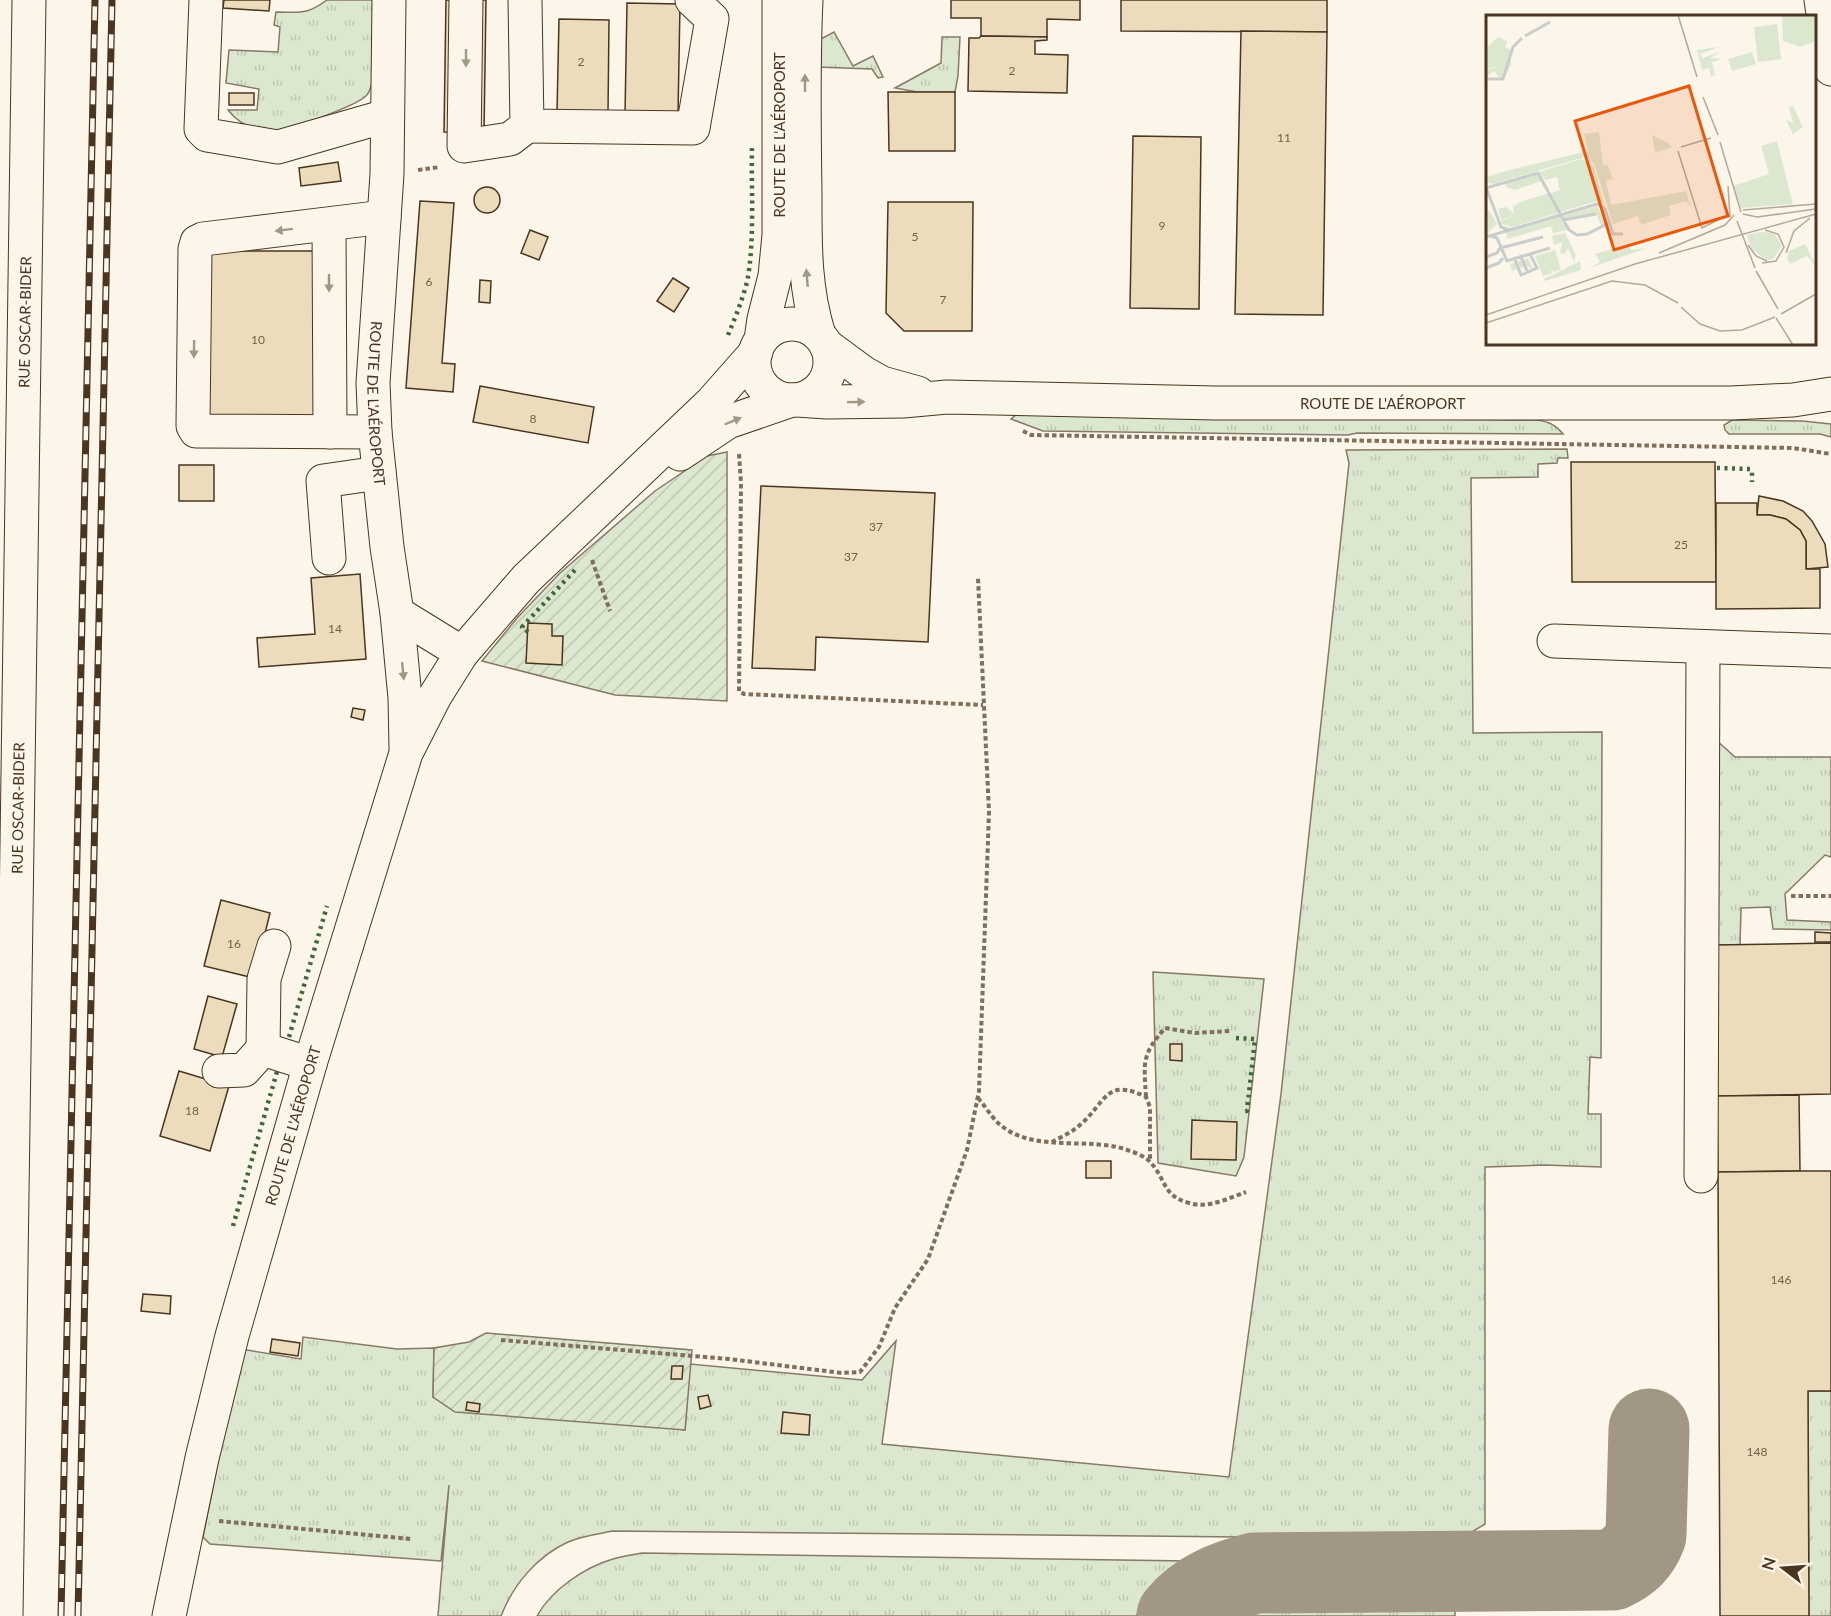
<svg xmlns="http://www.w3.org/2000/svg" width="1831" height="1616" viewBox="0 0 1831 1616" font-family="Lato,sans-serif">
  <defs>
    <pattern id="grass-tufts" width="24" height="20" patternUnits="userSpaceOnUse" patternTransform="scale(1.5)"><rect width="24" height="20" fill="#dce7d0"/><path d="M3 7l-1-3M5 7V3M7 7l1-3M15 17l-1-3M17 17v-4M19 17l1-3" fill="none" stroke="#bec7b2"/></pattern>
    <pattern id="garden-furrows" width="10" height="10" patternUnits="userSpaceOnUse" patternTransform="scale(1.5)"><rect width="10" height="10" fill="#dce7d0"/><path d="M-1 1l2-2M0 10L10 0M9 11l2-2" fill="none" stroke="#bec7b2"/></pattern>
  </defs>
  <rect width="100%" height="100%" fill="#fbf6e9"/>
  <!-- grass -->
  <g fill="url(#grass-tufts)" stroke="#887966" stroke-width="1.5">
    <path d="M327 0H376L372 83C371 87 369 93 366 96 357 105 284 133 272 132 253 131 239 124 228 110H257L259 89 226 83 229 50 278 52 280 27 274 25 276 12C300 12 307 15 327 0Z"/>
    <path d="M834 32 853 66 873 56 883 77 878 78 872 69 817 67 819 40Z"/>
    <path d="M942 37H960L958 76 955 92H917L895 88 941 63Z"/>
    <path d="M1016 415 1538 420C1549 422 1556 425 1563 434L1357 433 1348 435 1043 431 1011 419Z"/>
    <path d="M1732 420 1802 421 1831 424V437L1820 434H1729L1725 430 1724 425Z"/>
    <path d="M1567 449 1568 458H1558L1557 463 1538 464V477L1471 478 1473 733 1602 732 1601 1058 1590 1057 1588 1114H1601V1167L1545 1165 1485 1167V1524L1470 1533 1243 1537 613 1531C598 1534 581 1536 568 1542 537 1556 513 1585 501 1616H438L449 1485 441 1561 210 1544 203 1537 241 1349 301 1359 303 1337 397 1349 434 1348 433 1397 685 1430 690 1364 862 1380 896 1341 882 1444 1229 1477 1281 1094 1349 463 1346 450Z"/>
    <path d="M1715 739 1735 757H1831V857L1825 855 1785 894 1787 920 1831 922V930L1773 929 1770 907 1741 908 1740 945H1715Z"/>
    <path d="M1153 972 1264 979 1244 1157 1236 1176 1158 1163Z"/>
    <path d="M1808 1391H1831V1616H1809Z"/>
    <path d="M642 1553 1187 1561C1166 1577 1150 1594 1136 1616H537C551 1590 585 1567 613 1559 622 1556 632 1555 642 1553Z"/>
    <path d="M1455 1605V1616H1229L1254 1606Z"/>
  </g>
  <!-- garden -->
  <g fill="url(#garden-furrows)" stroke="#887966" stroke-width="1.5">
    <path d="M727 452V701L615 695 482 661 517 618 560 573 655 491 707 456Z"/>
    <path d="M486 1333 692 1350 685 1430 455 1412 433 1397 434 1348 469 1342Z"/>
  </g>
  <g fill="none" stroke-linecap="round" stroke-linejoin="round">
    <!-- taxiway -->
    <path stroke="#a29684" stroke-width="81" d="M1177 1616C1197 1591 1225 1581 1255 1573L1612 1570C1629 1562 1639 1553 1646 1535L1649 1429"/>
  </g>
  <!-- building -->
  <g fill="#ecdcbc" stroke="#4a3520" stroke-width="1.5">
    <path d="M224 0H270L269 11 223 8Z"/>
    <path d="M446 0H486L484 133 444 132Z"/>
    <path d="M951 0H1080V20L1047 19V37L981 36V18H951Z"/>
    <path d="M1121 0H1327V32L1121 31Z"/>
    <path d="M627 3 680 4 678 114H625Z"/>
    <path d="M559 19 609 20 608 114 557 113Z"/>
    <path d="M1241 31 1327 32 1323 315 1235 314Z"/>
    <path d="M981 36 1047 37V40L1035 41V54L1068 55 1067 93 968 91 969 38H979Z"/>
    <path d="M888 92H955V151H889Z"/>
    <rect x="229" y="93" width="25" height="12"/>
    <path d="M1133 136 1201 137 1199 309 1130 308Z"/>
    <path d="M338 162 341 181 301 186 299 168Z"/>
    <circle cx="487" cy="200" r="13"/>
    <path d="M420 201 454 203 442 363 455 364 453 392 406 388Z"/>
    <path d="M888 202H973L972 331H904L886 313Z"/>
    <path d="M530 230 548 237 539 260 521 253Z"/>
    <rect x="209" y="251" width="108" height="168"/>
    <path d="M673 278 689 288 674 312 657 301Z"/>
    <path d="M480 280 491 281 490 303 479 302Z"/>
    <path d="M480 386 594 407 588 443 473 422Z"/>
    <path d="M1571 462H1715L1716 582H1572Z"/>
    <rect x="179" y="465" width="35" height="36"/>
    <path d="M761 486 935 493 928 642 816 637 815 670 752 668Z"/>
    <path d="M1759 496 1783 501 1803 511 1812 521 1825 544 1828 567 1806 569V541L1800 530 1786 519 1770 515H1757Z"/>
    <path d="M1716 503H1757V515H1770L1786 519 1800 530 1806 541V569H1820V608L1716 609Z"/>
    <path d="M360 574 366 659 259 667 257 638 315 634 311 578Z"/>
    <path d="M528 623 552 624V636H563L562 665 526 663Z"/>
    <path d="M353 708 365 710 363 720 351 717Z"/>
    <path d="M221 900 270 913 254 978 204 966Z"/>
    <path d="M1815 932 1831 933V942H1815Z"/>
    <path d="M1831 943V1094L1717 1096 1715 945Z"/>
    <path d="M208 996 237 1004 222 1057 194 1049Z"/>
    <path d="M1170 1044H1182V1061L1170 1060Z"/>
    <path d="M179 1071 229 1086 210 1151 160 1136Z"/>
    <path d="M1799 1095 1800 1171 1718 1172 1717 1096Z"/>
    <path d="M1192 1120 1237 1122 1236 1160 1191 1159Z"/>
    <rect x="1086" y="1161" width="25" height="17"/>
    <path d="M1800 1171H1831V1391H1808L1809 1616H1720L1718 1172Z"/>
    <path d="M143 1294 171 1296 170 1314 141 1311Z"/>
    <path d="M272 1339 300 1343 298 1356 270 1352Z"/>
    <path d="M672 1366H683L682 1379H671Z"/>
    <path d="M708 1395 711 1406 700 1409 698 1397Z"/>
    <path d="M467 1402 480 1404 479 1412 466 1410Z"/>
    <path d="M783 1412 810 1415 809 1435 781 1433Z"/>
  </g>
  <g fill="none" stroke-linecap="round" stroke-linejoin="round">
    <!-- minor casing -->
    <g stroke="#4a3520" stroke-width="35">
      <g id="minor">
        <path d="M206 0 201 129 207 135 278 147 386 116"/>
        <path id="s1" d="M389 0 387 174 373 383 375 432 387 547 397 613 462 653"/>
        <path d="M466 0 464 146 510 139 527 126"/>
        <path d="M525 0 527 126 693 128 712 19 692 0"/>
        <path d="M806 0C803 64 804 129 805 193 805 242 804 288 819 335"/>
        <path d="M1821 0 1831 69"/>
        <path d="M329 225 330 432"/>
        <circle cx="792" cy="362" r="38"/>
        <path d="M761 340 764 319 775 276 779 235V0"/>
        <path d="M826 345 864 373 882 383 918 393"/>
        <path id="s2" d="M797 400 827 402 903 401 947 397 1215 403H1731L1793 400 1831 394"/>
        <path d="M375 432 196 431 193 426 195 249 197 242 203 239 384 217"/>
        <path d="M680 454 728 422 792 400"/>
        <path d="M329 558 323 481 379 473"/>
        <path d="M397 613 405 698 406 748"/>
        <path d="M1554 641 1831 651"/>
        <path d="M263 1049 264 979 274 946"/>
        <path d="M219 1071 244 1070 263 1049 310 1064"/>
        <path d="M1701 1176 1703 647"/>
        <path id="s3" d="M6 1616 29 0"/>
        <path id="s4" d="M169 1616 202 1458 232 1336 310 1064 406 753 435 696 462 653 526 579 711 403 756 352"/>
      </g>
    </g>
    <!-- path -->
    <g stroke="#7f6f5c" stroke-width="4" stroke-dasharray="4.5 3" stroke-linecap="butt">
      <path d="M418 170 440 167"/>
      <path d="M1023 431 1031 435 1793 448 1831 454"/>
      <path d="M739 454 741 483 739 691 744 694 983 705"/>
      <path d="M592 560 610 611"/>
      <path d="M1791 896H1831"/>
      <path d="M1146 1097C1144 1062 1141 1056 1165 1028L1195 1033 1230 1031"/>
      <path d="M978 1098C985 1106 991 1116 998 1123 1033 1155 1091 1135 1130 1151 1136 1153 1146 1157 1150 1162 1166 1178 1162 1196 1189 1203 1208 1209 1229 1198 1246 1192"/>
      <path d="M1052 1142C1061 1137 1073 1132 1081 1124 1106 1102 1106 1077 1146 1097L1150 1107V1161"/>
      <path d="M501 1340 729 1359 842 1373 860 1372 879 1347 895 1308 928 1259 967 1150 979 1091 989 812 978 578"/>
      <path d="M219 1521 411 1539"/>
    </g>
    <!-- minor -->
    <use href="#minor" stroke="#fbf6e9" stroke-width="33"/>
    <!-- rail casing -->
    <g stroke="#4a3520" stroke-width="7">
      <g id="rail">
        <path d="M61 1616 95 0"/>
        <path d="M78 1616 112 0"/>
      </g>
    </g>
    <!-- rail -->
    <use href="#rail" stroke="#fbf6e9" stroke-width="4.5" stroke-dasharray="14" stroke-linecap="butt"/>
    <!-- hedge -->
    <g stroke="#436837" stroke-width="4.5" stroke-dasharray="3 4.5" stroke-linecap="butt">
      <path d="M728 335C735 318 742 301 747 282 755 243 751 188 752 147"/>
      <path d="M1717 468 1750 469 1752 471V482"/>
      <path d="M528 632 522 627 575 570"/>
      <path d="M289 1037 327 906"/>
      <path d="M1236 1038 1255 1039 1247 1111 1242 1110"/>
      <path d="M233 1226 278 1068"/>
    </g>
  </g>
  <!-- one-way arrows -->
  <defs><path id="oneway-solid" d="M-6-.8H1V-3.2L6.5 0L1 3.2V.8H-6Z" transform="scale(1.5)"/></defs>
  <g fill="#a29684">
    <use href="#oneway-solid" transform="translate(466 58) rotate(90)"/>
    <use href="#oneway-solid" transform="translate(805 83) rotate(-90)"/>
    <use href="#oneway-solid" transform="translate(284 230) rotate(173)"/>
    <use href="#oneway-solid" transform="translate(807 278) rotate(-95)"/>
    <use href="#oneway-solid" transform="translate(329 283) rotate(90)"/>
    <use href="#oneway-solid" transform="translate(194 349) rotate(91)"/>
    <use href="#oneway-solid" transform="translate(856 402) rotate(-1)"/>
    <use href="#oneway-solid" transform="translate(733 421) rotate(-23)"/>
    <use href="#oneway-solid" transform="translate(403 671) rotate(84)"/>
  </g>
  <g text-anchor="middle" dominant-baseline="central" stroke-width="4.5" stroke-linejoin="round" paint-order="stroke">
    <!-- number labels -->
    <g font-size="12" fill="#725f47">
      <text x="581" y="61">2</text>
      <text x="1012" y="70">2</text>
      <text x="1284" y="137">11</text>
      <text x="1162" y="225">9</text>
      <text x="915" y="236">5</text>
      <text x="429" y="281">6</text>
      <text x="943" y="299">7</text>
      <text x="258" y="339">10</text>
      <text x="533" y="418">8</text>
      <text x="876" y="526">37</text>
      <text x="1681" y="544">25</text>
      <text x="851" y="556">37</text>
      <text x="335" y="628">14</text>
      <text x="234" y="943">16</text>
      <text x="192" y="1110">18</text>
      <text x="1781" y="1279">146</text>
      <text x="1757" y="1451">148</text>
    </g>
    <!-- street labels -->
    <g font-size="15" fill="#4a3520" stroke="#fbf6e9">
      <text transform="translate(779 135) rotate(-90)">ROUTE DE L'AÉROPORT</text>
      <text stroke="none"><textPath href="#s3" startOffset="1294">RUE OSCAR-BIDER</textPath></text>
      <text stroke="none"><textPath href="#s1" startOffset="404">ROUTE DE L'AÉROPORT</textPath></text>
      <text stroke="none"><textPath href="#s2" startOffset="586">ROUTE DE L'AÉROPORT</textPath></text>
      <text stroke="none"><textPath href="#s3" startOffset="808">RUE OSCAR-BIDER</textPath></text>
      <text stroke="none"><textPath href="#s4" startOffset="506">ROUTE DE L'AÉROPORT</textPath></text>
    </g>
  </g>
  <!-- overview -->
  <g transform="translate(1486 15)">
    <rect width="330" height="330" fill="#fbf6e9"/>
    <path d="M12 22 21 26 15 51 0 54 1 32ZM233 32 214 39 216 43 235 37 224 43 237 44 226 47 229 60 225 61 223 53 216 55 211 35ZM307 91 317 112 307 119 300 105 307 108 303 92ZM113 117 117 151 121 149 127 164 120 165 125 190 200 176 205 192 200 186 183 191 185 200 155 210 152 201 127 209 108 148 99 142 28 163 26 158 27 163 7 169 0 167V162L20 156 102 136 98 119ZM291 126 307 189 255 193 247 171 283 159 275 131ZM95 144 107 150 118 189 111 186 74 197 65 178 74 175 71 162 59 165 53 157ZM50 158 56 166 29 175 20 172 19 168ZM63 178 72 198 26 212 16 209 15 206 33 199 15 205 12 194 20 192 28 199 27 192 34 187ZM111 191 121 209 115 211 110 198 80 205 76 201ZM4 196 11 209 0 220V198ZM74 201 81 215 67 218 65 211 21 224 20 217ZM275 217 288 218 296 231 287 244 280 245 265 233 261 220ZM79 218 90 240 88 247 82 233 79 239 74 238 76 227 68 230 66 221ZM143 229 145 235 161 233 104 253 114 247 109 239ZM319 229 330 250V252L321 241 304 249 301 243 303 236ZM69 235 75 254 68 257 65 254 66 258 57 261 49 241ZM42 243 47 254 40 251 26 256 24 249ZM94 246 95 255 59 266 58 264Z" fill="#dce7d0"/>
    <path d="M19 33 24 34 25 50 18 62 15 65 8 56 0 62V55L15 51ZM283 219 290 225 289 233 283 242H276L266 225Z" fill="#dce7d0"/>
    <path d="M166 120 182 128 186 132 169 138Z" fill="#dce7d0"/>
    <path d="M296 0H330V26L314 32 297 26ZM291 9 295 44 272 47 268 12ZM266 37 270 49 246 56 242 44Z" fill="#dce7d0"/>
    <path fill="none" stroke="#c9cecd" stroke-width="3" d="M39 21 64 7M0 64H17L27 32 36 23M0 172 15 212 23 215M0 173 52 158 83 215 91 220 101 219 123 208M77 205 110 199M5 221 11 223 21 246 64 233M0 222 111 189 119 194 127 219H137M34 240 42 258M0 242 11 238 14 233 57 222M28 242 35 260 51 253 44 239M0 253 13 248 17 243"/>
    <path fill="none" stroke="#b4a999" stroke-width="1.5" d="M192 0 211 62M217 82 232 120M234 127 255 197M195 132 225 123M192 136 216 213 244 199M242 171 244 202M257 195 330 189M257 199 271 202 330 194M251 206 269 253M262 230 270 241 281 246M173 238 239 210 248 200M300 238 308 216 324 203M276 248 290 246 298 232 292 219 279 215M270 256 292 294M195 292 214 309 234 316 256 315 289 302M295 299 330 279M0 300 149 249 330 199M290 303 307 330M0 308 126 266 159 270 192 288"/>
    <path fill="#e8590c" fill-opacity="0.15" stroke="#e8590c" stroke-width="3" d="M203 71 242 201 128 235 89 106Z"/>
    <rect width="330" height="330" fill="none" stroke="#4a3520" stroke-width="3"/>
  </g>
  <!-- north arrow -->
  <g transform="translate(1783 1568) rotate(287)" stroke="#fbf6e9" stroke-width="4.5" paint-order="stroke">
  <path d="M0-4.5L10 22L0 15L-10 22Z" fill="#4a3520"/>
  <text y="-9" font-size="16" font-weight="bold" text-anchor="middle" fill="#4a3520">N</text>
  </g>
</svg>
